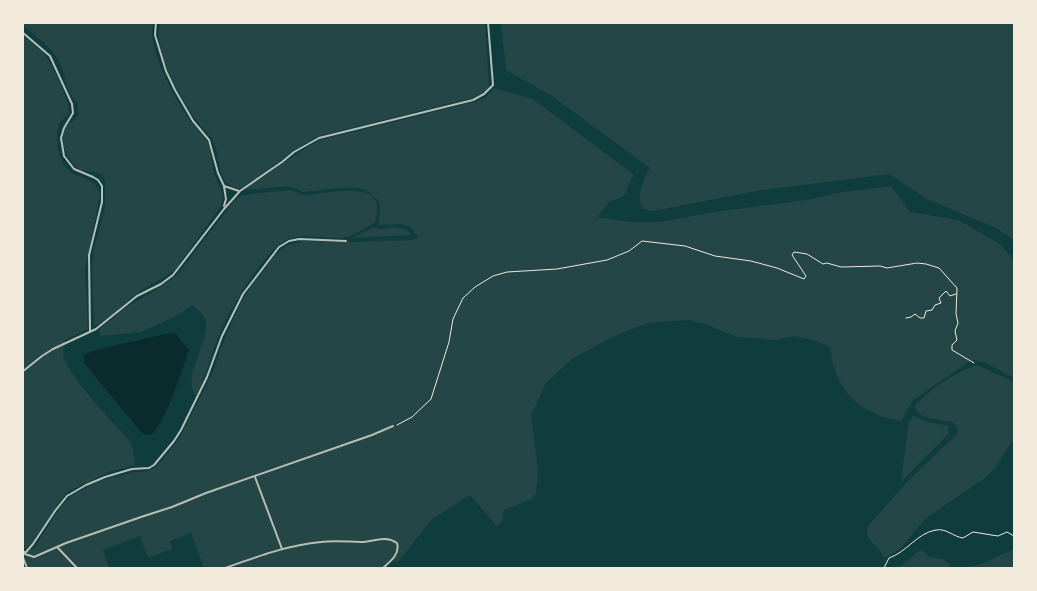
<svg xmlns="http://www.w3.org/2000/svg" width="1037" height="591" viewBox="0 0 1037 591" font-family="'Noto Sans',sans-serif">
  <rect width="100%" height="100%" fill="#0f3d3e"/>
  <!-- green -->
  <g fill="#244646">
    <path d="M22 23H153C146 48 175 98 189 119 194 127 204 134 208 143 212 154 212 166 215 177 220 188 225 193 221 206L175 270C162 280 147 285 135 295 122 305 109 320 94 326L92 265 94 249 105 208V182L104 177 100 173 79 170C67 160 56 138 69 124 72 121 76 119 78 116V104C63 89 67 73 57 58 50 45 33 35 23 25Z"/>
    <path d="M160 23H485L489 86 486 91 472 98 319 136 292 151 280 161 240 189C214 185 222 156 212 139 207 131 199 126 195 118 179 95 153 51 160 23Z"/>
    <path d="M501 23H1014V240L998 229 927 199 889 174 762 190 653 211 643 209C635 197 644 179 650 168L552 96 506 70Z"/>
    <path d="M22 35C30 41 38 47 44 54 52 63 70 102 69 113 66 118 61 119 59 125 56 132 57 140 58 148 65 186 93 169 100 194L85 270 88 329 65 340C63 348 62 356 66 363 82 391 107 416 129 440 133 447 135 457 135 465L109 472 69 491 61 500 32 543 26 548 22 547Z"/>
    <path d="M494 88 533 99 634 175 630 181 624 196 609 202 597 217 629 222H660L720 211 807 200 843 192 891 186 910 212 958 220 1000 244 1014 261V378C1001 372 984 358 970 361L913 400 901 421C862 416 833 389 830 347L813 340 793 336 776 340 737 337 705 324 690 320 648 323 616 335 572 359 546 383 531 415 538 470 536 493 532 499 504 510 502 521 497 526 470 495 431 520 398 562 391 560 381 568H204L191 533 170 541 172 549 150 557 147 555 140 536 103 550 109 568H23V554L35 547 59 509 72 495 99 481 134 472H145L154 468 162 460 179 439 214 370 220 350 239 306 251 287 276 254 288 245 304 241 356 242 412 240 419 237 414 233 413 229 402 224 378 225C379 221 381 207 379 202 378 199 374 198 372 196L370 192C356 183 321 191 303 192 285 181 266 191 245 189L307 147 320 140 478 101 486 97Z"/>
    <path d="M291 190C296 192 301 195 306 195 322 195 376 180 377 207 377 221 376 224 362 230 356 233 348 238 341 238 321 239 299 231 281 243 272 249 265 260 258 268 244 287 231 308 221 330 212 351 207 373 197 394L195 395C182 372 212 341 205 319 203 313 196 309 192 305L174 317 141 332 100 336 99 330 125 308 157 289 177 275 234 201 242 195Z"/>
    <path d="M394 227 405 229 411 235 351 238 373 228 383 229Z"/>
    <path d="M977 365 1014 382V438L995 468 986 477 925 519 899 550 884 558C880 544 863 541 868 526L909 480 957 434 958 429 954 423C943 419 918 421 915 406 928 390 958 371 977 365Z"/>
    <path d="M914 416 924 421 948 426 949 433 901 482 908 427 909 421Z"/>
    <path d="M921 549 929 557 943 559 950 565 948 568H899Z"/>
    <path d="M1014 549V568H963L981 564Z"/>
  </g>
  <!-- water -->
  <path fill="#0a2a2b" d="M175 333 189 350C182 368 165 427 150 435L142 433 84 363V355L92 351 165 334Z"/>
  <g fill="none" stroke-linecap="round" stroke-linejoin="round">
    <!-- path -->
    <g stroke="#f1e9da" stroke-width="1">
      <path d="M906 318 911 317 915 314 920 318H924L926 311 932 310 935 305 941 303 939 298 946 291 950 296 956 294"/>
      <path d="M397 425 412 417 431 399 449 342 453 319 463 298 475 287 493 276 507 272 557 269 607 260 629 251 642 241 685 246 715 256 751 261 777 268 804 279 806 276 792 255 794 252 807 254 823 264 827 263 841 267 880 266 887 268 917 263 926 264 939 268 957 288 956 314 958 323 955 331 957 340 952 345V350L974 363"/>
      <path d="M884 568 889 558C907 552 917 533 936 530 946 528 954 537 963 538L973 532 998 536 1007 532 1014 536"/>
    </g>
    <!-- minor -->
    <g stroke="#b8beb3" stroke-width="2">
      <path d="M156 22 155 35 166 71 175 90 193 121 209 140 218 173 224 186"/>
      <path d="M22 32 50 56 72 104 73 113 64 128 61 138 64 156 74 169 93 177 98 180 102 186V202L89 255 90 331"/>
      <path d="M224 206 226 199 224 186 239 191"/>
      <path d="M22 372 42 356 53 349 96 329 137 296 161 284 173 275 224 209 240 191 282 162 294 152 319 138 473 100 484 94 493 85 488 22"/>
      <path d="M255 477 282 549"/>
      <path d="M58 548 77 568"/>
      <path d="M22 552H26L33 544 55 511 67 496 86 485 105 477 132 469 149 468 154 465 174 441 181 430 207 377 222 336 243 294 279 247 289 241 299 239 346 241"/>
      <path d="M22 553 34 557 66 543 144 516 172 507 206 493 372 435 393 426"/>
      <path d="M22 555 27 568"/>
      <path d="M225 568C256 557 288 545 321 542 335 540 350 542 364 542 377 541 385 535 397 543 400 554 391 561 383 568"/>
    </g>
  </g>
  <!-- border -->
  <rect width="1037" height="591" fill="none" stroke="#f1e9da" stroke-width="48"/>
</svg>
